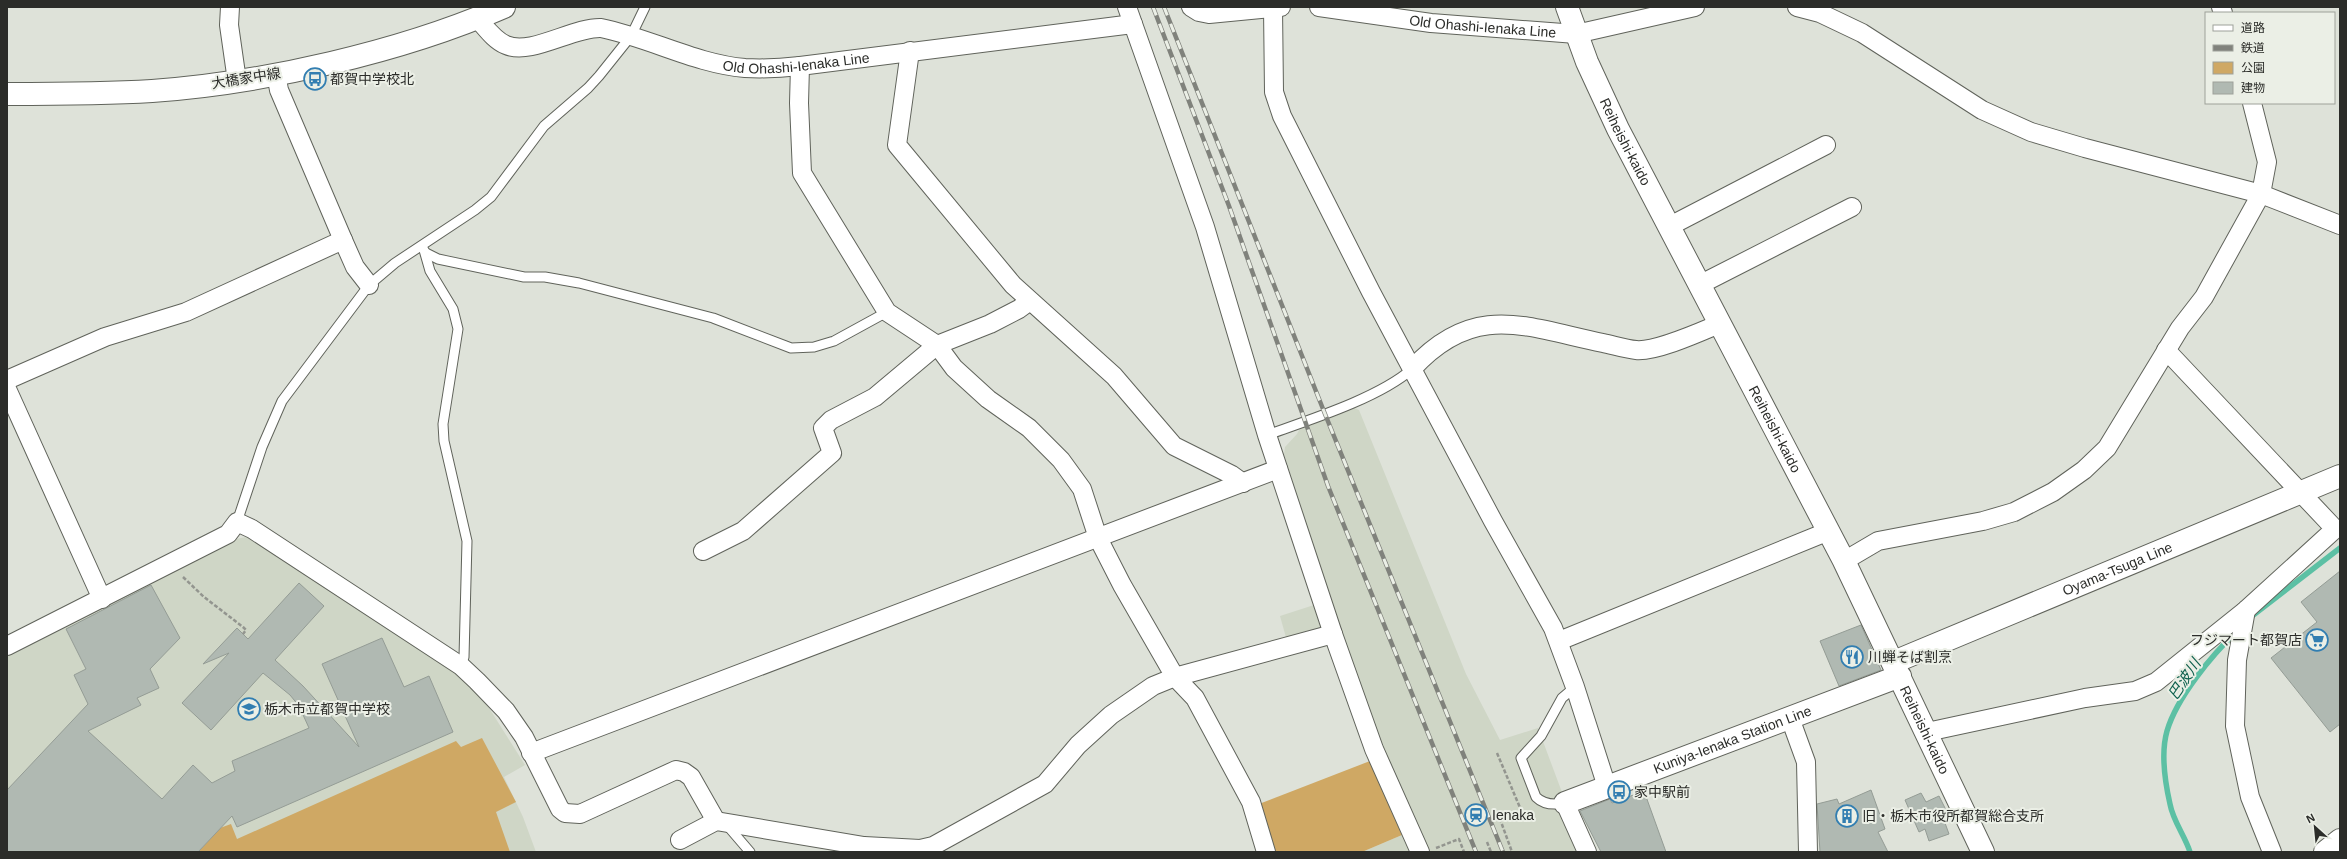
<svg xmlns="http://www.w3.org/2000/svg" width="2347" height="859" viewBox="0 0 2347 859" font-family="Helvetica,'Noto Sans JP',sans-serif">
  <rect width="100%" height="100%" fill="#dee2d9"/>
  <!-- built -->
  <g fill="#cfd6c6">
    <path d="M1353 407 1359 410 1466 674 1500 740 1538 728 1563 795 1558 811 1577 852H1429L1390 766 1369 710 1341 633 1284 454 1285 447 1297 434 1299 430Z"/>
    <path d="M246 537 254 540 463 677 479 692 525 765 504 777 523 817 536 852H7V655L217 548 236 539Z"/>
    <path d="M1314 605 1321 631 1287 641 1280 616Z"/>
    <path d="M1402 835 1410 852H1362Z"/>
  </g>
  <!-- green -->
  <g fill="#cfa864">
    <path d="M482 738 516 802 496 812 510 852H198L220 828 231 824 237 839 456 741 461 747Z"/>
    <path d="M1370 761 1402 835 1362 852H1272L1259 804Z"/>
  </g>
  <g fill="none" stroke-linecap="round" stroke-linejoin="round">
    <!-- stream -->
    <g stroke="#5cc0a4" stroke-width="5.5">
      <path d="M2252 616 2340 548"/>
      <path d="M2190 852C2185 836 2173 821 2170 804 2165 782 2161 752 2167 731 2177 697 2212 655 2237 631"/>
    </g>
  </g>
  <!-- building -->
  <g fill="#b0b9b2" stroke="#949c95">
    <path d="M2340 571V724L2330 732 2271 658 2317 622 2301 602Z"/>
    <path d="M299 583 324 606 275 660 303 686 359 747 322 664 382 638 404 687 429 676 453 732 237 827 232 816 198 852H7V790L88 704 74 675 86 669 66 629 151 585 180 638 150 669 159 688 137 698 141 705 88 731 162 799 193 765 212 783 235 771 232 761 309 728 299 706 290 695 263 673 211 730 182 703 229 653 203 664 237 628 248 639Z"/>
    <path d="M1861 625 1881 670 1839 686 1820 641Z"/>
    <path d="M1871 790 1885 829 1878 832 1888 852H1820L1817 804 1837 799 1839 804Z"/>
    <path d="M1644 791 1666 852H1601L1580 811 1610 799 1612 803Z"/>
    <path d="M1921 793 1926 802 1939 796 1946 810 1941 812 1949 834 1929 841 1925 829 1919 832 1905 800Z"/>
  </g>
  <g fill="none" stroke-linecap="round" stroke-linejoin="round">
    <!-- lane casing -->
    <g stroke="#60635b" stroke-width="11">
      <g id="lane">
        <path d="M424 250 430 271 453 309 458 329 443 424 444 441 467 541 464 657 461 666"/>
        <path d="M426 253 438 259 524 277H545L579 283 713 318 791 348 814 347 834 341 887 312"/>
        <path d="M1267 435C1309 420 1379 398 1412 369"/>
        <path d="M237 522 262 447 282 401 369 285 395 263 475 210 491 197 544 126 588 88 599 76 631 36 645 7"/>
        <path d="M1565 803C1555 805 1544 805 1536 797L1521 758 1541 736 1562 698 1575 687"/>
        <path d="M726 824 750 852"/>
      </g>
    </g>
    <!-- street casing -->
    <g stroke="#60635b" stroke-width="20">
      <g id="street">
        <path d="M230 7 229 25 237 81"/>
        <path d="M1127 7 1205 227 1267 435 1333 634 1374 749 1420 852"/>
        <path d="M1191 7 1199 12 1209 14 1281 7"/>
        <path id="s1" d="M1319 7 1431 23 1576 34 1695 7"/>
        <path d="M1797 7 1820 13 1862 33 1982 110 2031 132 2085 148 2261 194 2340 225"/>
        <path d="M2221 7 2223 13"/>
        <path d="M1273 8 1274 92 1282 116 1371 292 1493 521 1553 628 1575 687 1607 787"/>
        <path id="s2" d="M477 18C486 28 494 40 506 45 531 56 573 27 601 28 650 38 696 64 745 68 763 69 782 68 800 66L1133 24"/>
        <path d="M910 51 897 145 1013 285 1114 376 1174 446 1232 475 1243 483"/>
        <path d="M800 66 799 103 802 173 887 312 937 345 954 368 988 399 1029 428 1061 460 1082 489 1098 538 1122 585 1175 677 1195 698 1251 802 1266 852"/>
        <path d="M276 74 279 90 343 240 355 267 369 285"/>
        <path d="M1668 227 1826 145"/>
        <path d="M1699 285 1852 207"/>
        <path d="M1412 369C1474 301 1525 327 1603 343 1613 345 1625 349 1636 350 1656 352 1700 332 1719 324"/>
        <path d="M7 380 105 337 186 312 343 240"/>
        <path d="M7 389 102 599"/>
        <path d="M703 551 743 531 832 453 823 428 831 420 875 397 937 345 990 324 1019 309 1030 301"/>
        <path d="M1844 561 1878 541 1983 521 2014 512 2053 492 2084 470 2107 448 2180 328 2204 297 2261 194 2267 162 2252 103"/>
        <path d="M2246 610 2237 660 2235 726 2250 797 2272 852"/>
        <path d="M1559 641 1829 531"/>
        <path d="M7 646 228 534 237 522 252 529 461 666 477 681 506 711 524 737 560 809 565 813 580 814 676 770 684 772 691 777 716 821"/>
        <path d="M1790 718 1806 762 1808 852"/>
        <path d="M1927 732 2085 698 2135 691 2156 682 2246 610 2335 529 2166 350"/>
        <path d="M531 753 1278 469"/>
        <path d="M1565 803 1587 852"/>
        <path d="M680 840 716 821 864 846 920 849 933 846 1045 784 1078 745 1111 715 1153 686 1175 677 1333 634"/>
      </g>
    </g>
    <!-- secondary casing -->
    <g stroke="#60635b" stroke-width="24">
      <g id="secondary">
        <path d="M7 94C55 94 104 94 152 91 264 83 401 52 504 7"/>
        <path id="s3" d="M1894 662 2340 476"/>
        <path id="s4" d="M1565 803 1900 676"/>
        <path d="M2325 852 2340 840"/>
      </g>
    </g>
    <!-- primary casing -->
    <g stroke="#60635b" stroke-width="24">
      <g id="primary">
        <path id="s5" d="M1567 7 1587 62 1618 129 1844 561 1983 852"/>
      </g>
    </g>
    <!-- path -->
    <g stroke="#93958f" stroke-width="2.5" stroke-dasharray="4 2" stroke-linecap="butt">
      <path d="M183 577 204 597 243 627 246 630 243 634"/>
      <path d="M1497 753 1521 810 1500 819 1512 852"/>
      <path d="M1487 842 1491 852"/>
      <path d="M1436 848 1459 839 1464 852"/>
    </g>
    <!-- lane -->
    <use href="#lane" stroke="#fff" stroke-width="9"/>
    <!-- street -->
    <use href="#street" stroke="#fff" stroke-width="18"/>
    <!-- secondary -->
    <use href="#secondary" stroke="#fff" stroke-width="22"/>
    <!-- primary -->
    <use href="#primary" stroke="#fff" stroke-width="22"/>
    <!-- rail casing -->
    <g stroke="#80827c" stroke-width="4.5">
      <g id="rail">
        <path d="M1153 7 1229 206 1328 486 1476 852"/>
        <path d="M1164 7 1325 414 1503 852"/>
      </g>
    </g>
    <!-- rail -->
    <use href="#rail" stroke="#ebefe6" stroke-width="3" stroke-dasharray="9" stroke-linecap="butt"/>
  </g>
  <!-- icons -->
  <defs>
    <g id="bus-ring" transform="scale(1.15)"><circle r="9.5" fill="#ebefe6" stroke="#327eb1" stroke-width="1.5"/><path d="M-5-6H5V4H4V6H2V4H-2V6H-4V4H-5ZM-3.5-4V0h7V-4ZM-3.5 1.2v1.5H-2V1.2ZM2 1.2v1.5H3.5V1.2Z" fill="#327eb1"/></g>
    <g id="supermarket-ring" transform="scale(1.15)"><circle r="9.5" fill="#ebefe6" stroke="#327eb1" stroke-width="1.5"/><path d="M-6-5.5h2.5l.6 2H6L4.5 2H-2.5L-4.4-4H-6ZM-1.5 3.2a1.3 1.3 0 1 0 .1 0ZM3 3.2a1.3 1.3 0 1 0 .1 0Z" fill="#327eb1"/></g>
    <g id="restaurant-ring" transform="scale(1.15)"><circle r="9.5" fill="#ebefe6" stroke="#327eb1" stroke-width="1.5"/><path d="M-5-6h1v4h1v-4h1v4h1v-4h1v5L-1.5 .5V6h-2V.5L-5-1ZM5-6V6H3V1.5H1.5Q1.5-4 5-6Z" fill="#327eb1"/></g>
    <g id="school-ring" transform="scale(1.15)"><circle r="9.5" fill="#ebefe6" stroke="#327eb1" stroke-width="1.5"/><path d="M0-5L7-2L0 1L-7-2ZM-4 1L0 2.5L4 1V4Q0 6-4 4Z" fill="#327eb1"/></g>
    <g id="station-ring" transform="scale(1.15)"><circle r="9.5" fill="#ebefe6" stroke="#327eb1" stroke-width="1.5"/><path d="M-3-6H3Q5-6 5-4V2Q5 4 3 4L4.5 6H3L1.5 4h-3L-3 6H-4.5L-3 4Q-5 4-5 2V-4Q-5-6-3-6ZM-3.5-4v3h7v-3ZM-3.5 1v1.5H-2V1ZM2 1v1.5H3.5V1Z" fill="#327eb1"/></g>
    <g id="building-ring" transform="scale(1.15)"><circle r="9.5" fill="#ebefe6" stroke="#327eb1" stroke-width="1.5"/><path d="M-4-6H4V6H1V3H-1V6H-4ZM-2.5-4.3h1.7v1.8h-1.7ZM.8-4.3h1.7v1.8H.8ZM-2.5-1h1.7V.8h-1.7ZM.8-1h1.7V.8H.8Z" fill="#327eb1"/></g>
  </defs>
  <g fill-rule="evenodd">
    <use href="#bus-ring" x="315" y="79"/>
    <use href="#supermarket-ring" x="2317" y="640"/>
    <use href="#restaurant-ring" x="1852" y="657"/>
    <use href="#school-ring" x="249" y="709"/>
    <use href="#bus-ring" x="1619" y="792"/>
    <use href="#station-ring" x="1476" y="815"/>
    <use href="#building-ring" x="1847" y="816"/>
  </g>
  <g text-anchor="middle" dominant-baseline="central" stroke-width="4" stroke-linejoin="round" paint-order="stroke">
    <!-- street labels -->
    <g font-size="14" fill="#2b2c29" stroke="#ebefe6">
      <text stroke="none"><textPath href="#s1" startOffset="165">Old Ohashi-Ienaka Line</textPath></text>
      <text stroke="none"><textPath href="#s2" startOffset="339">Old Ohashi-Ienaka Line</textPath></text>
      <text transform="translate(246 78) rotate(-9)">大橋家中線</text>
      <text stroke="none"><textPath href="#s5" startOffset="147">Reiheishi-kaido</textPath></text>
      <text stroke="none"><textPath href="#s5" startOffset="471">Reiheishi-kaido</textPath></text>
      <text stroke="none"><textPath href="#s3" startOffset="242">Oyama-Tsuga Line</textPath></text>
      <text stroke="none"><textPath href="#s5" startOffset="807">Reiheishi-kaido</textPath></text>
      <text stroke="none"><textPath href="#s4" startOffset="179">Kuniya-Ienaka Station Line</textPath></text>
    </g>
    <!-- poi labels -->
    <g font-size="14" fill="#2b2c29" stroke="#ebefe6" text-anchor="start">
      <text x="330" y="79">都賀中学校北</text>
      <text x="2302" y="640" text-anchor="end">フジマート都賀店</text>
      <text x="1868" y="657">川蝉そば割烹</text>
      <text x="264" y="709">栃木市立都賀中学校</text>
      <text x="1634" y="792">家中駅前</text>
      <text x="1492" y="815">Ienaka</text>
      <text x="1862" y="816">旧・栃木市役所都賀総合支所</text>
    </g>
    <!-- water labels -->
    <g font-size="15" font-style="italic" fill="#0f614e" stroke="#ebefe6">
      <text transform="translate(2184 679) rotate(-56)">巴波川</text>
    </g>
  </g>
  <!-- border -->
  <rect width="2347" height="859" fill="none" stroke="#2b2c29" stroke-width="16"/>
  <!-- legend -->
  <rect x="2205" y="12" width="130" height="92" fill="#ebefe6" stroke="#9ea19a"/>
  <rect x="2213" y="25" width="20" height="6" fill="#ffffff" stroke="#9ea19a"/>
  <text x="2241" y="32" font-size="12" fill="#2b2c29">道路</text>
  <rect x="2213" y="45" width="20" height="6" fill="#80827c" stroke="#9ea19a"/>
  <text x="2241" y="52" font-size="12" fill="#2b2c29">鉄道</text>
  <rect x="2213" y="62" width="20" height="12" fill="#cfa864" stroke="#9ea19a"/>
  <text x="2241" y="72" font-size="12" fill="#2b2c29">公園</text>
  <rect x="2213" y="82" width="20" height="12" fill="#b0b9b2" stroke="#9ea19a"/>
  <text x="2241" y="92" font-size="12" fill="#2b2c29">建物</text>
  <!-- north arrow -->
  <g transform="translate(2315 827) rotate(333)" stroke="#ebefe6" stroke-width="3" paint-order="stroke">
  <path d="M0-3L7 15L0 10L-7 15Z" fill="#2b2c29"/>
  <text y="-6" font-size="11" font-weight="bold" text-anchor="middle" fill="#2b2c29">N</text>
  </g>
</svg>
